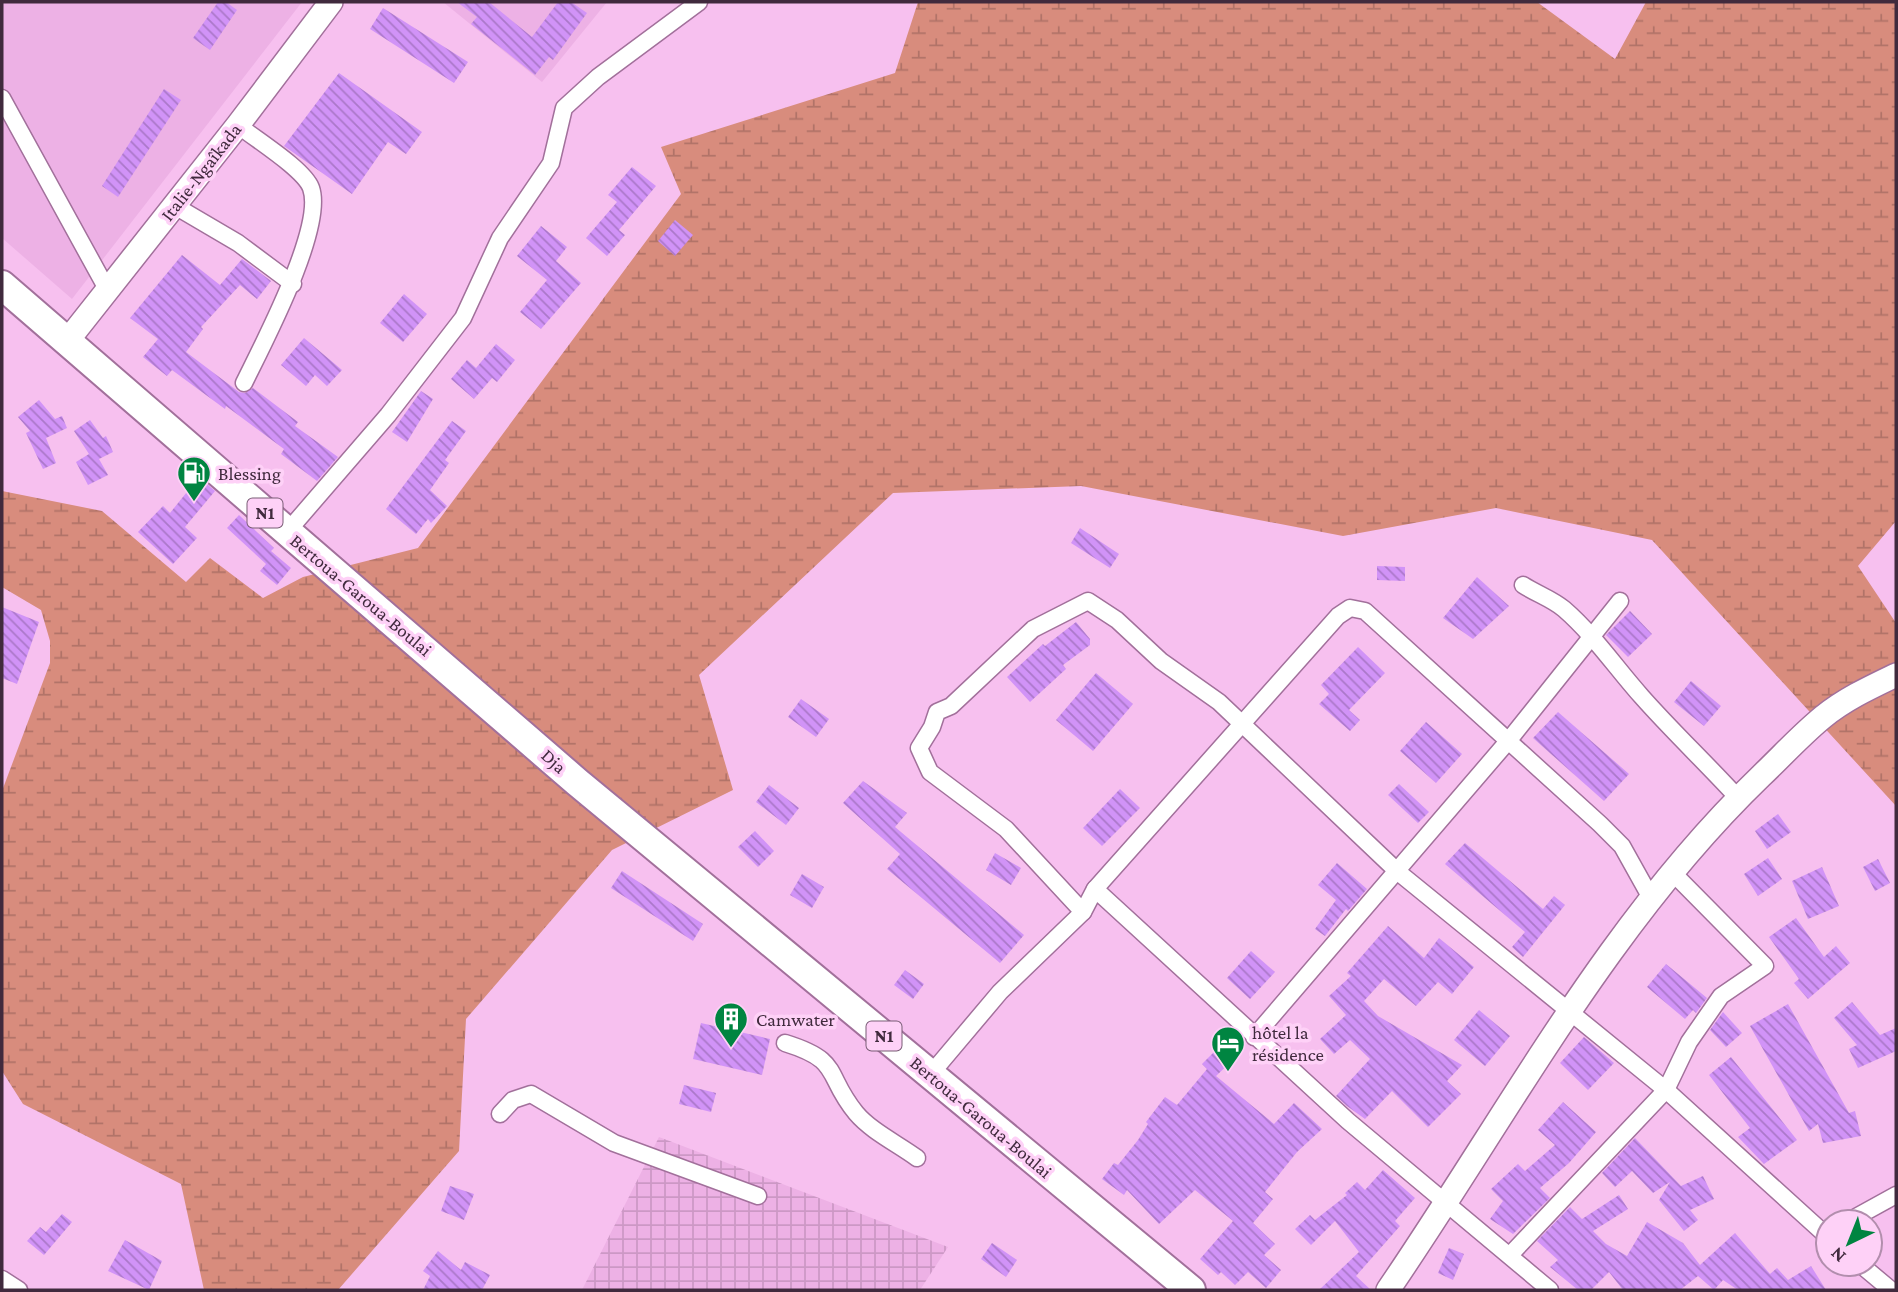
<svg xmlns="http://www.w3.org/2000/svg" width="1898" height="1292" viewBox="0 0 1898 1292" font-family="'Crimson Pro',serif">
  <defs>
    <pattern id="industrial-grid" width="8" height="8" patternUnits="userSpaceOnUse" patternTransform="scale(1.75)"><rect width="8" height="8" fill="#edb1e5"/><path d="M0 4h8M4 0v8" fill="none" stroke="#cc98c5"/></pattern>
    <pattern id="wetland-marsh" width="20" height="14" patternUnits="userSpaceOnUse" patternTransform="scale(1.75)"><rect width="20" height="14" fill="#d88c7d"/><path d="M1 5h8M5 5V1M11 12h8M15 12V8" fill="none" stroke="#b17368"/></pattern>
    <pattern id="building-back-hatch" width="6" height="6" patternUnits="userSpaceOnUse" patternTransform="scale(1.75)"><rect width="6" height="6" fill="#d193f7"/><path d="M-1 5l2 2M0 0l6 6M5-1l2 2" fill="none" stroke="#ab78c9"/></pattern>
  </defs>
  <rect width="100%" height="100%" fill="#f7c0ef"/>
  <!-- built -->
  <g fill="#edb1e5">
    <path d="M2 2H302L72 299 2 238Z"/>
    <path d="M443 2H607L542 82Z"/>
  </g>
  <!-- industrial -->
  <path fill="url(#industrial-grid)" d="M659 1137 948 1247 920 1290H582Z"/>
  <!-- wetland -->
  <path fill="url(#wetland-marsh)" d="M918 2H1537L1615 59 1646 2H1896V521L1858 566 1896 623V806L1652 540 1496 508 1343 536 1081 486 893 493 699 675 733 790 612 850 466 1019 459 1151 338 1290H204L181 1184 23 1104 2 1071V791L50 663V641L41 610 2 587V491L102 511 186 582 210 558 263 598 303 577 418 548 681 194 661 147 895 73Z"/>
  <!-- building -->
  <g fill="url(#building-back-hatch)">
    <path d="M218 2H226L237 10 210 50 193 38Z"/>
    <path d="M457 2H489L532 37 558 2H571L587 13 553 60 549 57 535 75 471 24 477 17Z"/>
    <path d="M383 8 468 62 454 83 370 29Z"/>
    <path d="M339 73 422 132 406 154 388 142 352 194 284 146Z"/>
    <path d="M164 89 181 100 118 197 102 186Z"/>
    <path d="M632 167 656 186 619 230 625 235 607 256 586 238 617 202 608 195Z"/>
    <path d="M675 220 693 235 675 256 658 241Z"/>
    <path d="M541 226 567 247 556 261 581 283 541 329 520 312 547 280 517 256Z"/>
    <path d="M182 255 220 285 242 259 271 281 257 299 240 285 201 327 203 329 186 352 239 392 245 393 253 388 298 422 295 426 338 457 317 481 281 454 284 449 226 406 225 409 172 370 167 376 143 357 158 339 130 318Z"/>
    <path d="M404 294 427 314 403 342 380 323Z"/>
    <path d="M304 338 342 370 327 386 315 375 306 386 281 365Z"/>
    <path d="M496 344 515 360 497 382 492 378 474 399 451 379 467 360 476 368Z"/>
    <path d="M421 391 433 399 407 442 392 432Z"/>
    <path d="M39 400 55 419 62 416 67 428 46 438 56 463 43 469 26 433 30 431 18 417Z"/>
    <path d="M90 420 103 438 106 436 113 452 99 459 108 475 88 485 76 462 89 454 74 431Z"/>
    <path d="M452 421 466 431 445 460 449 463 430 490 447 506 431 523 428 519 416 534 386 509Z"/>
    <path d="M199 477 215 491 185 527 197 538 173 564 138 532 163 506 170 513Z"/>
    <path d="M239 515 274 548 271 551 291 568 277 585 260 571 266 564 227 528Z"/>
    <path d="M1080 528 1119 554 1110 568 1071 543Z"/>
    <path d="M1377 566 1405 567V581L1377 580Z"/>
    <path d="M1477 577 1509 606 1473 639 1443 618Z"/>
    <path d="M2 607 39 622 17 684 2 678Z"/>
    <path d="M1630 611 1652 634 1628 657 1606 635Z"/>
    <path d="M1076 622 1090 639V645L1063 665 1066 669 1030 702 1007 677 1043 644 1045 646Z"/>
    <path d="M1358 647 1385 673 1349 710 1360 720 1350 731 1319 704 1329 694 1321 685Z"/>
    <path d="M1096 673 1133 704 1093 751 1056 720Z"/>
    <path d="M1691 681 1721 706 1704 726 1674 702Z"/>
    <path d="M801 699 829 719 816 737 788 717Z"/>
    <path d="M1558 712 1629 774 1604 801 1533 738Z"/>
    <path d="M1426 722 1462 754 1436 783 1400 751Z"/>
    <path d="M863 781 907 813 895 827 1024 935 1000 963 887 869 900 854 843 803Z"/>
    <path d="M1399 784 1429 812 1418 823 1388 795Z"/>
    <path d="M769 785 799 808 786 825 756 802Z"/>
    <path d="M1120 789 1140 808 1102 846 1083 828Z"/>
    <path d="M1778 814 1791 832 1767 849 1755 831Z"/>
    <path d="M755 831 774 851 758 867 738 847Z"/>
    <path d="M1465 843 1543 909 1554 896 1565 905 1523 957 1512 947 1525 932 1445 864Z"/>
    <path d="M995 853 1021 868 1011 885 986 870Z"/>
    <path d="M1768 858 1782 879 1758 896 1744 874Z"/>
    <path d="M1878 859 1890 883 1875 891 1863 867Z"/>
    <path d="M1337 863 1367 889 1348 911 1346 909 1325 936 1315 929 1336 900 1318 885Z"/>
    <path d="M1822 867 1839 906 1808 919 1792 881Z"/>
    <path d="M622 871 703 924 693 941 611 888Z"/>
    <path d="M802 874 824 887 812 908 790 895Z"/>
    <path d="M1796 918 1824 957 1836 946 1850 963 1808 999 1794 983 1799 979 1769 937Z"/>
    <path d="M1388 926 1424 958 1439 938 1474 967 1452 994 1438 982 1416 1006 1384 979 1364 1001 1378 1016 1462 1065 1447 1081 1461 1094 1428 1127 1392 1091 1365 1119 1347 1106 1336 1096 1370 1059 1350 1040 1334 1054 1320 1039 1346 1015 1329 996 1351 976 1347 973Z"/>
    <path d="M1251 951 1275 972 1250 999 1227 978Z"/>
    <path d="M1666 964 1707 998 1696 1013 1693 1010 1685 1019 1647 987Z"/>
    <path d="M905 970 924 984 913 999 894 985Z"/>
    <path d="M1852 1002 1880 1035 1896 1028V1051L1858 1068 1849 1049 1857 1045 1834 1018Z"/>
    <path d="M1788 1004 1849 1113 1855 1111 1861 1136 1823 1143 1818 1124 1809 1131 1750 1026Z"/>
    <path d="M1479 1010 1510 1036 1485 1066 1454 1040Z"/>
    <path d="M1723 1012 1742 1033 1726 1047 1710 1030Z"/>
    <path d="M701 1023 770 1039 762 1075 693 1059Z"/>
    <path d="M1584 1037 1614 1063 1588 1090 1560 1063Z"/>
    <path d="M1226 1040 1239 1054 1216 1076 1274 1124 1294 1103 1322 1129 1297 1152 1265 1192 1273 1199 1253 1223 1275 1244 1264 1255 1281 1270 1266 1288 1248 1272 1235 1285 1221 1272 1218 1275 1200 1259 1233 1221 1195 1190 1159 1224 1127 1190 1124 1195 1102 1179 1114 1163 1118 1165 1138 1140 1148 1124 1146 1122 1165 1097 1177 1105 1207 1069 1202 1064Z"/>
    <path d="M1731 1057 1797 1140 1764 1164 1738 1137 1750 1128 1709 1075Z"/>
    <path d="M684 1085 716 1093 711 1112 679 1104Z"/>
    <path d="M1563 1102 1596 1132 1569 1163 1540 1188 1550 1198 1513 1234 1490 1219 1503 1201 1491 1189 1518 1164 1525 1171 1555 1145 1538 1130Z"/>
    <path d="M1635 1138 1681 1186 1703 1176 1714 1199 1690 1210 1698 1220 1684 1231 1659 1200 1670 1182 1653 1193 1632 1171 1615 1187 1602 1173Z"/>
    <path d="M1383 1170 1415 1198 1395 1221 1400 1226 1356 1276 1371 1290H1319L1359 1252 1335 1221 1311 1245 1295 1229 1310 1215 1315 1220 1347 1195 1345 1193 1357 1182 1365 1190Z"/>
    <path d="M450 1186 474 1194 464 1220 441 1211Z"/>
    <path d="M1619 1195 1628 1209 1593 1231 1606 1244 1627 1256 1647 1222 1683 1243 1700 1265 1735 1233 1770 1274 1777 1268 1788 1280 1811 1266 1826 1290H1738L1723 1280 1714 1290 1698 1276 1680 1290H1623L1609 1272 1591 1290H1578L1550 1267 1558 1260 1537 1241 1570 1207 1582 1219Z"/>
    <path d="M62 1214 72 1222 44 1255 27 1241 40 1227 46 1232Z"/>
    <path d="M125 1240 162 1261 149 1290 108 1271Z"/>
    <path d="M992 1243 1017 1260 1006 1277 981 1259Z"/>
    <path d="M1449 1248 1464 1254 1453 1280 1438 1273Z"/>
    <path d="M438 1251 461 1270 465 1262 490 1275 482 1290H423L430 1276 423 1271Z"/>
  </g>
  <g fill="none" stroke-linecap="round" stroke-linejoin="round">
    <!-- street casing -->
    <g stroke="#a2709b" stroke-width="19">
      <g id="street">
        <path d="M2 98 108 291"/>
        <path d="M238 125C255 139 304 169 311 188 325 227 263 344 244 383"/>
        <path d="M175 206 238 243 293 284"/>
        <path d="M287 532 388 415 463 318 500 238 551 163 564 108 598 77 699 2"/>
        <path d="M1523 585C1537 594 1552 599 1564 609 1594 635 1616 668 1642 697 1673 732 1707 764 1738 798"/>
        <path d="M1095 889 1338 616 1350 608 1365 611 1600 824 1622 846 1651 898"/>
        <path d="M1083 912 1006 829 930 772 919 748 932 727 937 712 951 706 1033 629 1088 601 1117 620 1161 661 1219 702 1398 872 1666 1090 1828 1237"/>
        <path d="M1254 1037 1509 740 1620 601"/>
        <path d="M785 1043C843 1061 824 1074 856 1113 871 1131 898 1144 917 1158"/>
        <path d="M930 1075 1000 992 1083 912 1095 889 1348 1121 1550 1290"/>
        <path d="M500 1114 513 1100 531 1094 614 1143 758 1196"/>
        <path d="M1847 1222 1896 1195"/>
        <path d="M1510 1255 1666 1090 1689 1042 1721 996 1765 966 1672 872"/>
        <path d="M1860 1264 1891 1290"/>
        <path d="M2 1279 19 1290"/>
      </g>
    </g>
    <!-- secondary casing -->
    <g stroke="#a2709b" stroke-width="26">
      <g id="secondary">
        <path d="M68 340 238 125 331 2"/>
        <path d="M1388 1290C1507 1116 1608 923 1761 776 1782 756 1801 735 1823 717 1845 699 1871 687 1896 675"/>
      </g>
    </g>
    <!-- highway casing -->
    <g stroke="#a2709b" stroke-width="32">
      <path id="highway" d="M2 285 577 782 1191 1290"/>
    </g>
    <!-- street -->
    <use href="#street" stroke="#fff" stroke-width="16"/>
    <!-- secondary -->
    <use href="#secondary" stroke="#fff" stroke-width="23"/>
    <!-- highway -->
    <use href="#highway" stroke="#fff" stroke-width="28"/>
  </g>
  <!-- icons -->
  <defs>
    <g id="fuel-pin" transform="scale(1.75)"><path d="M0 17L-7.5 6A9.5 9.5 0 1 1 7.5 6Z" fill="#008541" stroke="#fed1f7"/><path d="M-5.5-6h7V0h2V4h1.3V-2.5L3-4.5l.8-.8L6-3V5H2.5V1h-1V6h-7ZM-4.2-4.7v3.2H.2V-4.7Z" fill="#fff"/></g>
    <g id="building-pin" transform="scale(1.75)"><path d="M0 17L-7.5 6A9.5 9.5 0 1 1 7.5 6Z" fill="#008541" stroke="#fed1f7"/><path d="M-4-6H4V6H1V3H-1V6H-4ZM-2.5-4.3h1.7v1.8h-1.7ZM.8-4.3h1.7v1.8H.8ZM-2.5-1h1.7V.8h-1.7ZM.8-1h1.7V.8H.8Z" fill="#fff"/></g>
    <g id="hotel-pin" transform="scale(1.75)"><path d="M0 17L-7.5 6A9.5 9.5 0 1 1 7.5 6Z" fill="#008541" stroke="#fed1f7"/><path d="M-6-4.5h1.5V1H6V5H4.5V3h-9V5H-6ZM-4 0a1.8 1.8 0 1 1 3.6 0ZM.5 0V-2.5h3Q6-2.5 6 0Z" fill="#fff"/></g>
  </defs>
  <g fill-rule="evenodd">
    <use href="#fuel-pin" x="194" y="473"/>
    <use href="#building-pin" x="731" y="1019"/>
    <use href="#hotel-pin" x="1228" y="1043"/>
  </g>
  <g text-anchor="middle" dominant-baseline="central" stroke-width="7" stroke-linejoin="round" paint-order="stroke">
    <!-- shield labels -->
    <g fill="#fed1f7" stroke="#795c75" stroke-width="2">
      <rect x="247.5" y="498.5" width="35" height="29" rx="5"/>
      <rect x="866.5" y="1021.5" width="35" height="29" rx="5"/>
    </g>
    <g font-size="18" font-weight="bold" fill="#402a3d">
      <text x="265" y="513">N1</text>
      <text x="884" y="1036">N1</text>
    </g>
    <!-- street labels -->
    <g font-size="19" fill="#402a3d" stroke="#fed1f7">
      <text transform="translate(201 172) rotate(-52)">Italie-Ngaîkada</text>
      <text transform="translate(361 595) rotate(40)">Bertoua-Garoua-Boulai</text>
      <text transform="translate(554 761) rotate(42)">Dja</text>
      <text transform="translate(981 1117) rotate(40)">Bertoua-Garoua-Boulai</text>
    </g>
    <!-- poi labels -->
    <g font-size="19" fill="#402a3d" stroke="#fed1f7" text-anchor="start">
      <text x="218" y="473">Blessing</text>
      <text x="756" y="1019">Camwater</text>
      <text x="1252" y="1032">hôtel la<tspan x="1252" dy="22">résidence</tspan></text>
    </g>
  </g>
  <!-- border -->
  <rect width="1898" height="1292" fill="none" stroke="#402a3d" stroke-width="7"/>
  <!-- north arrow -->
  <g transform="translate(1849 1243) rotate(223)"><circle r="33" fill="#fed1f7" stroke="#b28ead" stroke-width="2"/>
  <path d="M0-5L12 26L0 18L-12 26Z" fill="#008541"/>
  <text y="-10" font-size="19" font-weight="bold" text-anchor="middle" fill="#402a3d">N</text>
  </g>
</svg>
